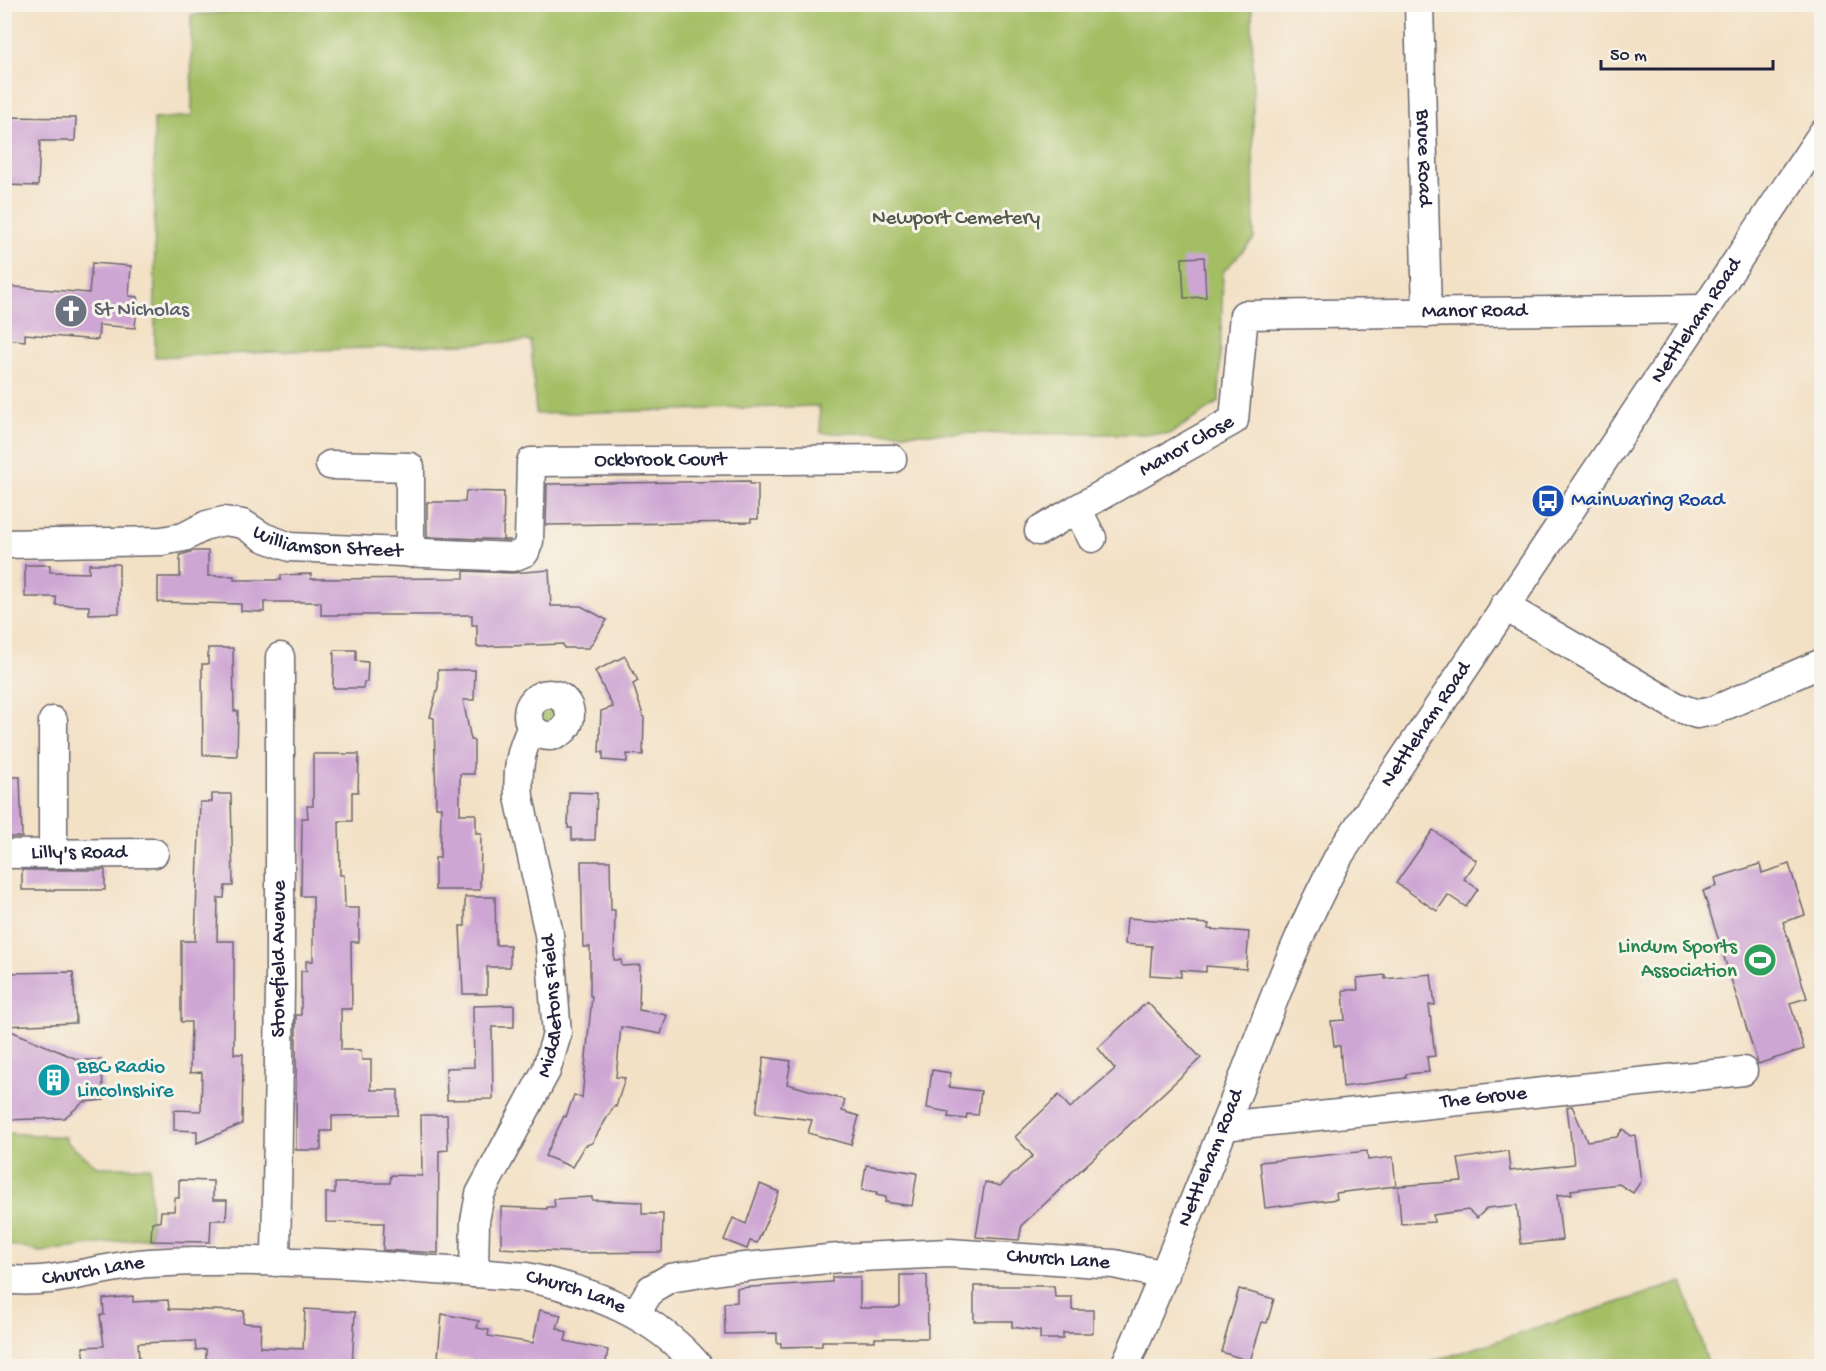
<svg xmlns="http://www.w3.org/2000/svg" width="1826" height="1371" viewBox="0 0 1826 1371" font-family="'Gochi Hand',sans-serif">
  <rect width="100%" height="100%" fill="#f7f3e8"/>
  <filter id="ink" filterUnits="userSpaceOnUse"><feTurbulence type="fractalNoise" baseFrequency=".0167" numOctaves="2"/><feDisplacementMap in="SourceGraphic" scale="12" xChannelSelector="R" yChannelSelector="G"/><feConvolveMatrix kernelMatrix="1 2 1 2 8 2 1 2 1" color-interpolation-filters="sRGB"/></filter>
  <filter id="wash" filterUnits="userSpaceOnUse"><feTurbulence type="fractalNoise" baseFrequency=".008" numOctaves="4" result="noise"/><feDisplacementMap in="SourceGraphic" scale="24" xChannelSelector="R" yChannelSelector="G"/><feGaussianBlur stdDeviation="1.35" result="paint"/><feColorMatrix in="noise" values="0 0 0 0 0 0 0 0 0 0 0 0 0 0 0 0 0 1.4 0 .05"/><feComposite in="paint" operator="in"/></filter>
  <g filter="url(#wash)">
    <rect width="100%" height="100%" fill="#f3e1c6"/>
    <!-- green -->
    <g fill="#a3be64" stroke="#627050" stroke-width="1.5">
      <path d="M363 4 1252 5 1254 239 1223 272 1219 402 1170 434 821 433 819 406 536 414 531 341 155 357 154 119 192 116 191 15Z"/>
      <circle cx="550" cy="715" r="15"/>
      <path d="M4 1133 66 1137V1141L98 1167H150L151 1237 41 1252 5 1244Z"/>
      <path d="M1682 1282 1709 1366H1417L1453 1355Z"/>
    </g>
    <g id="blocks">
      <!-- building -->
      <g fill="#cea6d4">
        <path d="M4 117 76 118 75 141H40L38 186 4 185Z"/>
        <path d="M1204 257 1206 297 1184 298 1182 258Z"/>
        <path d="M92 263 131 266 129 296 138 297 135 328 99 325 98 340 25 334V341L4 339V286L89 293Z"/>
        <path d="M750 481V484H758V519H751V522L546 525 547 484Z"/>
        <path d="M466 491 504 492 503 540H511H510L427 537V502H465Z"/>
        <path d="M194 551H208V576H234V580H281V575L311 574V579L464 578V571L512 573 549 570 551 606H581L607 620 589 648H564L563 644 477 647V625H472V615H321V602H264V612L241 611V604L158 602V577H180V555Z"/>
        <path d="M89 564H119V613L89 614V606L56 605V597H25V565H50V572L89 573Z"/>
        <path d="M208 648H233L234 711H238L237 756 203 755 202 664H208Z"/>
        <path d="M334 650H356V661L368 662 367 682H364L363 688H333Z"/>
        <path d="M625 656 638 681 633 684 644 718 643 755 627 754V762L603 760V752H599L601 711 613 707 595 671Z"/>
        <path d="M438 670H475L474 700H463L471 740 474 741V774H460V814H476V833H481L480 890H435V858H440L441 807H436L434 718 430 717 438 687Z"/>
        <path d="M313 754H359L358 792H352V821H339L340 875H344L345 908H359V942H351L352 1009H341V1050H361L362 1060H371V1090H398V1115L332 1116V1131H321V1150H296V1015H301V971H306V961H313V896H301L302 818H308L307 806H313Z"/>
        <path d="M4 777H20L22 837H4Z"/>
        <path d="M569 792 597 793 595 840H572V828H568Z"/>
        <path d="M212 794H231L233 886H225L224 898H218L217 941H234V1054H243L242 1124 197 1143V1131L174 1130V1110L201 1111 202 1072 190 1073 191 1022H181V941H195L200 802H212Z"/>
        <path d="M1433 830 1477 861 1464 879 1478 889 1466 907 1448 895 1437 911 1396 883Z"/>
        <path d="M581 861H610L611 910H615L614 960H621L622 966 640 965 639 1010 667 1015 661 1034 621 1027 616 1077 625 1078 616 1107 614 1106 592 1143 584 1146 572 1167 545 1156 564 1116 566 1117 574 1095 582 1098 592 996H590V947H583Z"/>
        <path d="M1760 864 1762 873 1789 864 1805 915 1783 922 1807 998 1790 1003 1804 1049 1758 1064 1703 891 1717 886 1715 878Z"/>
        <rect x="22" y="870" width="83" height="20"/>
        <path d="M465 897H495L496 945H510V967H487V994H463L460 926H465Z"/>
        <path d="M1127 918 1209 924 1208 929 1249 932 1246 969 1206 966V972L1181 970V977L1150 975 1152 946 1125 944Z"/>
        <path d="M73 972 76 1023 4 1026V973Z"/>
        <path d="M1431 974 1435 1005H1429L1435 1056 1427 1057 1429 1072 1406 1074V1078L1343 1087 1340 1046H1334L1331 1021 1345 1020 1343 990H1358L1357 978 1385 975V979Z"/>
        <path d="M1147 1002 1201 1058 1022 1225 1019 1240 976 1237 985 1182 1000 1186 1033 1156 1015 1137 1059 1095 1070 1108 1115 1069 1098 1048Z"/>
        <path d="M514 1005V1027H492L493 1099 447 1100 446 1068 474 1067 473 1006Z"/>
        <path d="M4 1028 79 1060H101L104 1100 84 1102 64 1118 4 1120Z"/>
        <path d="M764 1057 791 1061 787 1084 845 1100 842 1111 859 1116 851 1145 808 1133 812 1120 756 1113Z"/>
        <path d="M932 1070 951 1073 949 1087 981 1091 978 1115 967 1114 966 1119 948 1117 949 1112 927 1108Z"/>
        <path d="M1572 1106 1587 1141 1617 1137 1623 1129 1630 1136 1635 1135 1641 1181 1633 1193 1619 1184 1571 1190 1572 1194 1557 1195 1562 1240 1521 1244 1517 1205 1487 1208 1477 1218 1468 1210 1433 1215 1434 1222 1401 1224 1398 1186 1462 1181 1458 1159 1508 1151 1510 1171 1574 1164 1567 1107Z"/>
        <path d="M421 1115H447L448 1150 439 1151 438 1253 383 1250 384 1223 326 1222V1193H335V1183H390L391 1175 422 1176Z"/>
        <path d="M1367 1151 1368 1160 1393 1157 1396 1186 1336 1193 1337 1199 1265 1208 1260 1162Z"/>
        <path d="M866 1165 917 1173 912 1206 885 1202 886 1197 876 1195 877 1192 862 1190Z"/>
        <path d="M179 1180 213 1181V1200H227L226 1220H211L210 1242 151 1241 152 1222H160L161 1211H174L175 1198H179Z"/>
        <path d="M760 1184 779 1192 757 1243 750 1241 747 1249 724 1240 733 1218 746 1224Z"/>
        <path d="M592 1197V1200L642 1202V1214H663L662 1252 580 1253 501 1248V1207L547 1209V1207H555L554 1199Z"/>
        <path d="M900 1275H927L928 1338H875V1341H822V1346L781 1347V1343H777V1333L725 1334 724 1303 737 1302V1288L832 1282V1277H860V1308H895L900 1306Z"/>
        <path d="M974 1286H1054L1055 1297H1072V1310H1093V1333H1063V1339H1040V1331L1012 1327V1321H974Z"/>
        <path d="M1239 1289 1274 1299 1267 1323 1262 1322 1250 1361 1221 1352Z"/>
        <path d="M133 1296V1302L168 1300 169 1309 244 1311 243 1323 261 1324 260 1347 303 1349 305 1309 355 1312 352 1366H206V1349L196 1350 195 1341 138 1343 139 1361 86 1366 83 1347 104 1346 100 1315H104L103 1299Z"/>
        <path d="M540 1310 561 1315 557 1328 567 1333 565 1341 608 1350 605 1366H513L466 1358 438 1357 442 1314 479 1321 477 1328 489 1330 488 1336 533 1343Z"/>
      </g>
    </g>
  </g>
  <g filter="url(#ink)">
    <use href="#blocks" fill-opacity="0" stroke="#6b656c" stroke-width="1.5"/>
    <g fill="none" stroke-linecap="round" stroke-linejoin="round">
      <!-- minor casing -->
      <g stroke="#6b656c" stroke-width="31">
        <g id="minor">
          <path id="s1" d="M1419 4 1427 313"/>
          <path d="M330 465 410 467V553"/>
          <path d="M1039 531 1077 509"/>
          <path id="s2" d="M1092 538 1077 509 1234 420 1244 315 1704 309"/>
          <path id="s3" d="M4 544 162 541 184 537 207 525 224 521 243 524 263 537 290 547 513 557 525 552 529 541 531 462 892 459"/>
          <path d="M1504 606 1677 707 1697 714 1713 711 1822 663"/>
          <circle cx="549" cy="715" r="21"/>
          <path d="M53 721V854"/>
          <path id="s4" d="M4 854 154 853"/>
          <path id="s5" d="M1224 1126 1743 1071"/>
          <path id="s6" d="M276 1262 280 988V657"/>
          <path id="s7" d="M474 1273 475 1221 480 1194 546 1071 557 1034 549 934 519 797C517 770 520 751 532 727"/>
          <path id="s8" d="M4 1279C53 1286 101 1266 149 1263 274 1256 401 1267 526 1277 592 1291 654 1314 698 1366"/>
          <path id="s9" d="M636 1313 651 1289 670 1278 734 1268 839 1258 949 1253 1114 1264 1165 1275"/>
          <path id="s10" d="M1125 1366C1166 1273 1203 1179 1241 1084 1271 1006 1300 927 1340 854L1822 134"/>
        </g>
      </g>
      <!-- minor -->
      <use href="#minor" stroke="#fff" stroke-width="28"/>
    </g>
  </g>
  <!-- icons -->
  <defs>
    <g id="church-disc" transform="scale(1.725)"><circle r="9.5" fill="#6b7280" stroke="#f7f3e8"/><path d="M-1.2-6h2.4v3.5h3.3v2.4h-3.3V6h-2.4V-.1h-3.3v-2.4h3.3Z" fill="#fff"/></g>
    <g id="bus-disc" transform="scale(1.725)"><circle r="9.5" fill="#1a4fb4" stroke="#f7f3e8"/><path d="M-5-6H5V4H4V6H2V4H-2V6H-4V4H-5ZM-3.5-4V0h7V-4ZM-3.5 1.2v1.5H-2V1.2ZM2 1.2v1.5H3.5V1.2Z" fill="#fff"/></g>
    <g id="stadium-disc" transform="scale(1.725)"><circle r="9.5" fill="#2e9e5b" stroke="#f7f3e8"/><path d="M0-5a6.5 5 0 1 0 0 10a6.5 5 0 1 0 0-10ZM-3.5-1.8h7v3.6h-7Z" fill="#fff"/></g>
    <g id="building-disc" transform="scale(1.725)"><circle r="9.5" fill="#0f9aa8" stroke="#f7f3e8"/><path d="M-4-6H4V6H1V3H-1V6H-4ZM-2.5-4.3h1.7v1.8h-1.7ZM.8-4.3h1.7v1.8H.8ZM-2.5-1h1.7V.8h-1.7ZM.8-1h1.7V.8H.8Z" fill="#fff"/></g>
  </defs>
  <g fill-rule="evenodd">
    <use href="#church-disc" x="71" y="311"/>
    <use href="#bus-disc" x="1548" y="501"/>
    <use href="#stadium-disc" x="1760" y="960"/>
    <use href="#building-disc" x="54" y="1080"/>
  </g>
  <g text-anchor="middle" dominant-baseline="central" stroke-width="6" stroke-linejoin="round" paint-order="stroke">
    <!-- street labels -->
    <g font-size="21" fill="#22223b" stroke="#f7f3e8">
      <text stroke="none"><textPath href="#s1" startOffset="154">Bruce Road</textPath></text>
      <text stroke="none"><textPath href="#s2" startOffset="549">Manor Road</textPath></text>
      <text stroke="none"><textPath href="#s10" startOffset="1197">Nettleham Road</textPath></text>
      <text stroke="none"><textPath href="#s2" startOffset="159">Manor Close</textPath></text>
      <text stroke="none"><textPath href="#s3" startOffset="752">Ockbrook Court</textPath></text>
      <text stroke="none"><textPath href="#s3" startOffset="332">Williamson Street</textPath></text>
      <text stroke="none"><textPath href="#s10" startOffset="711">Nettleham Road</textPath></text>
      <text stroke="none"><textPath href="#s4" startOffset="75">Lilly's Road</textPath></text>
      <text stroke="none"><textPath href="#s6" startOffset="303">Stonefield Avenue</textPath></text>
      <text stroke="none"><textPath href="#s7" startOffset="285">Middletons Field</textPath></text>
      <text stroke="none"><textPath href="#s5" startOffset="261">The Grove</textPath></text>
      <text stroke="none"><textPath href="#s10" startOffset="225">Nettleham Road</textPath></text>
      <text stroke="none"><textPath href="#s9" startOffset="440">Church Lane</textPath></text>
      <text stroke="none"><textPath href="#s8" startOffset="90">Church Lane</textPath></text>
      <text stroke="none"><textPath href="#s8" startOffset="576">Church Lane</textPath></text>
    </g>
    <!-- park labels -->
    <g font-size="21" fill="#4f5949" stroke="#f7f3e8">
      <text x="956" y="219">Newport Cemetery</text>
    </g>
    <!-- worship labels -->
    <g font-size="21" fill="#5b616d" stroke="#f7f3e8" text-anchor="start">
      <text x="94" y="311">St Nicholas</text>
    </g>
    <!-- transit labels -->
    <g font-size="21" fill="#164399" stroke="#f7f3e8" text-anchor="start">
      <text x="1571" y="501">Mainwaring Road</text>
    </g>
    <!-- leisure labels -->
    <g font-size="21" fill="#27864d" stroke="#f7f3e8" text-anchor="end">
      <text x="1737" y="948">Lindum Sports<tspan x="1737" dy="24">Association</tspan></text>
    </g>
    <!-- culture labels -->
    <g font-size="21" fill="#0d838f" stroke="#f7f3e8" text-anchor="start">
      <text x="77" y="1068">BBC Radio<tspan x="77" dy="24">Lincolnshire</tspan></text>
    </g>
  </g>
  <!-- margin -->
  <rect width="1826" height="1371" fill="none" stroke="#f7f3e8" stroke-width="24"/>
  <!-- scale -->
  <path d="M1601 60v9h172v-9" fill="none" stroke="#22223b" stroke-width="3"/>
  <text x="1610" y="60" font-size="18" fill="#22223b" stroke="#f7f3e8" stroke-width="4.5" paint-order="stroke">50 m</text>
</svg>
